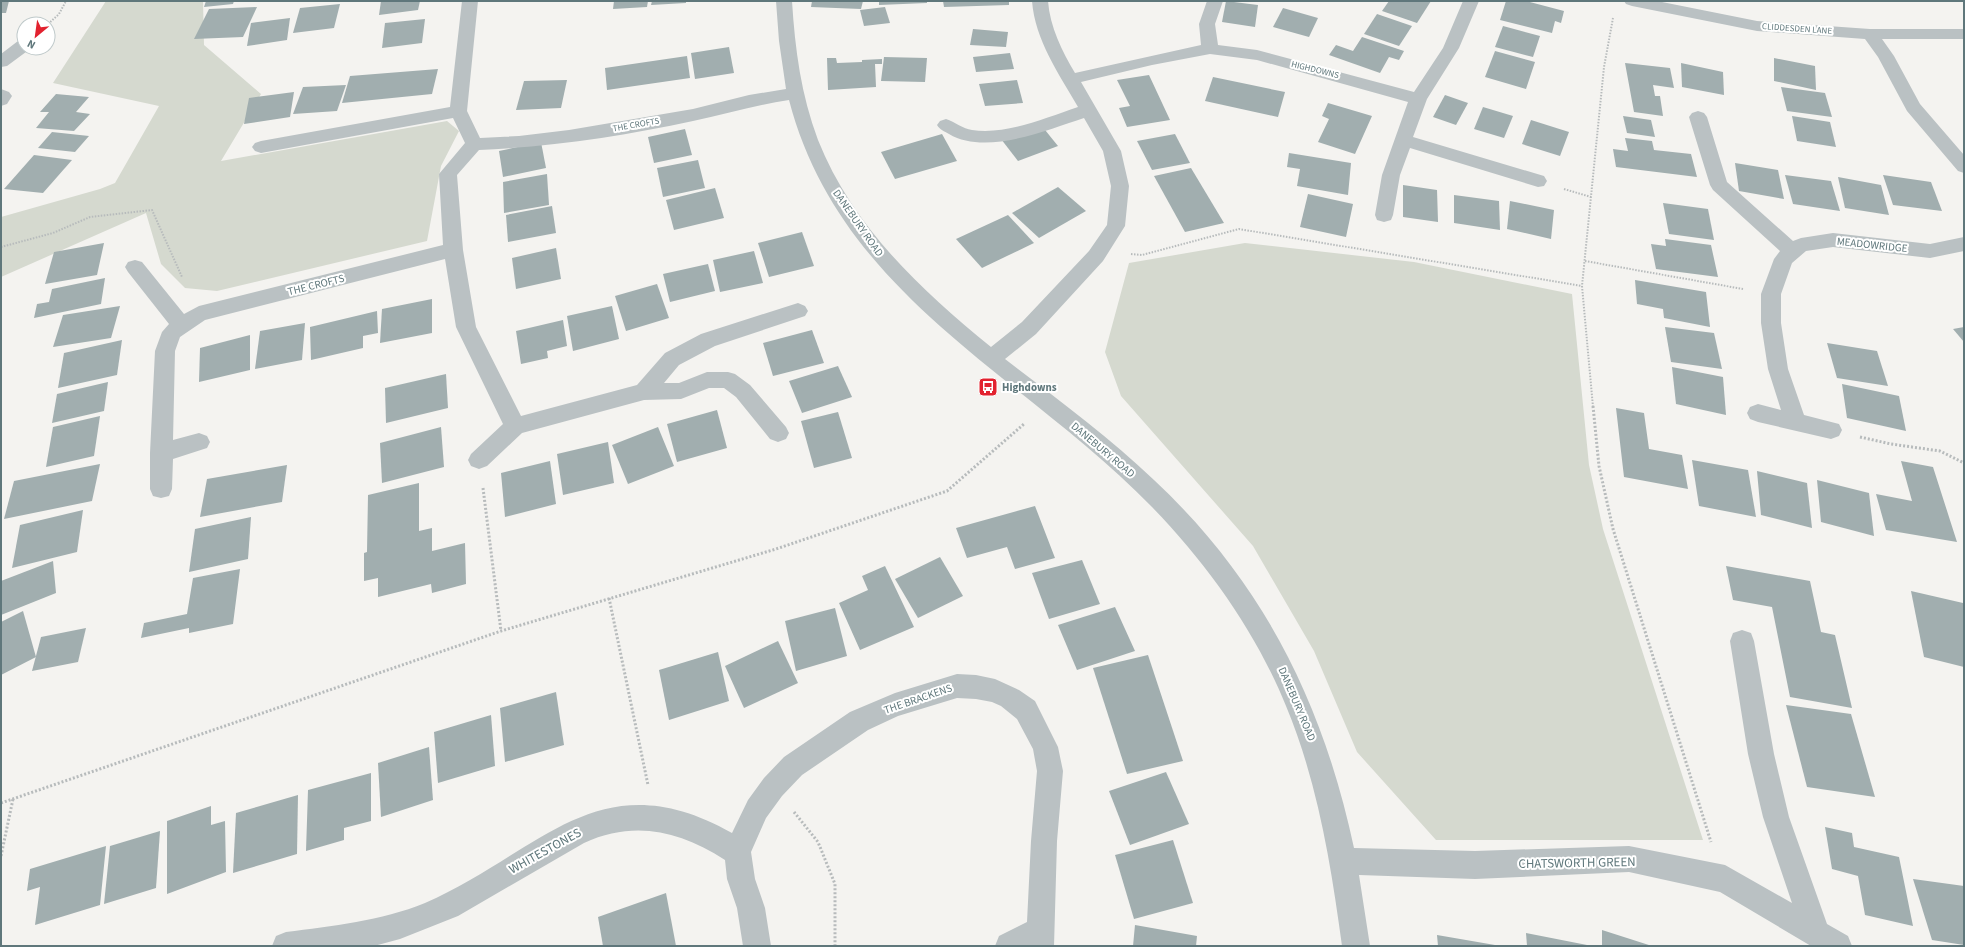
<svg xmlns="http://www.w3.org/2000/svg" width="1965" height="947" viewBox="0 0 1965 947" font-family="'Source Sans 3',sans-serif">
  <rect width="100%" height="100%" fill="#f4f3f0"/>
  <!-- green -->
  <g fill="#d5d9cf">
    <path d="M106 1H203L204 45 261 94 221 161 447 121 459 131 441 166 427 241 217 291 185 288 161 264 146 213 1 277V217L100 189 115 183 159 106 53 83Z"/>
    <path d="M1245 243 1414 262 1572 294 1589 465 1603 529 1703 840H1436L1357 752 1314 651 1253 546 1121 396 1105 352 1129 263Z"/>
  </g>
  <!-- building -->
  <g fill="#a1aeaf">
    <path d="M1 1H9L6 13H1Z"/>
    <path d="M206 1H234L233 4 204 7Z"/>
    <path d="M381 1H420L418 10 379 15Z"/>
    <path d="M614 1H648L647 7 613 9Z"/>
    <path d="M652 1H686V3L651 5Z"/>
    <path d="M812 1H863L861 9 811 7Z"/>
    <path d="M879 1H927V3L879 5Z"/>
    <path d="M943 1H1009V5L944 7Z"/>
    <path d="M1226 1 1258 5 1255 27 1222 22Z"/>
    <path d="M1389 1H1431L1417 23 1382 11Z"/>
    <path d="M1506 1H1526L1564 11 1561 23 1555 21 1552 33 1500 20Z"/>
    <path d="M340 4 334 28 293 33 300 8Z"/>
    <path d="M257 7 243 37 194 39 209 9Z"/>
    <path d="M885 7 890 23 864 26 860 10Z"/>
    <path d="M1283 8 1318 18 1309 37 1273 27Z"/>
    <path d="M1377 14 1412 26 1399 46 1364 34Z"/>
    <path d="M290 18 287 40 247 46 251 23Z"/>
    <path d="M425 19 422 43 382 48 385 23Z"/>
    <path d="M1503 26 1540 36 1533 57 1495 47Z"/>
    <path d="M973 29 1008 32 1006 47 970 45Z"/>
    <path d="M1362 37 1404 51 1399 60 1389 57 1380 73 1329 55 1336 45 1353 51Z"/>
    <path d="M729 47 734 73 695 79 691 53Z"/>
    <path d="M1495 51 1535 62 1526 89 1485 77Z"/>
    <path d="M1010 53 1014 69 976 72 973 57Z"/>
    <path d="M687 56 690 78 607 90 605 68Z"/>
    <path d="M884 57 927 58 925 82 881 81Z"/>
    <path d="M827 58H836L837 63 862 62V60L882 59V64H875L876 87 828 90Z"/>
    <path d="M1774 58 1815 66 1816 90 1774 81Z"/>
    <path d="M1625 63 1670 68 1674 88 1653 85 1655 96H1660L1663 116 1634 112Z"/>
    <path d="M1681 63 1723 72 1724 95 1682 87Z"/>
    <path d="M438 69 432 94 342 103 350 76Z"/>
    <path d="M1149 75 1170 120 1127 127 1119 108 1130 106 1117 80Z"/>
    <path d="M1213 77 1285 92 1278 117 1205 101Z"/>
    <path d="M567 80 561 108 516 110 524 81Z"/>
    <path d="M1017 80 1023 103 985 106 979 84Z"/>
    <path d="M346 85 337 111 293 114 303 87Z"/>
    <path d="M1781 87 1825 93 1832 117 1787 111Z"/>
    <path d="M294 92 290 117 244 124 249 98Z"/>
    <path d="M56 94 89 97 76 112 90 114 74 131 36 128 49 112H40Z"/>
    <path d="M1445 95 1468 103 1456 125 1433 117Z"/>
    <path d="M1328 103 1372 116 1355 154 1318 142 1329 119 1322 116Z"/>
    <path d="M1483 107 1513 116 1504 138 1474 129Z"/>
    <path d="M1623 116 1651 120 1655 137 1627 133Z"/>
    <path d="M1792 116 1830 122 1836 147 1797 141Z"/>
    <path d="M1531 120 1569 132 1560 156 1522 144Z"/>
    <path d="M1041 125 1058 146 1018 161 1001 139Z"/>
    <path d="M685 129 692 155 654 163 648 137Z"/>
    <path d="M52 132 89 136 75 152 38 148Z"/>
    <path d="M942 134 957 161 895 179 881 152Z"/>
    <path d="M1175 134 1190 163 1152 170 1137 141Z"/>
    <path d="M1625 138 1652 141 1654 150 1691 154 1697 177 1616 167 1613 149 1628 151Z"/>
    <path d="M541 142 546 168 503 177 499 151Z"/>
    <path d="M1289 153 1351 163 1348 195 1297 186 1300 169 1287 167Z"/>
    <path d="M34 155 72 160 43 193 4 189Z"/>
    <path d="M698 160 705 188 663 197 657 168Z"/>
    <path d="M1735 163 1778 170 1784 199 1739 191Z"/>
    <path d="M1191 168 1224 223 1185 232 1154 176Z"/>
    <path d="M547 174 549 205 504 213 503 182Z"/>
    <path d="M1785 175 1831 181 1840 211 1793 204Z"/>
    <path d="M1883 175 1931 182 1942 211 1893 205Z"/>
    <path d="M1838 177 1881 185 1889 215 1845 208Z"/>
    <path d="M1403 185 1437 190 1438 222 1403 217Z"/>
    <path d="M1058 187 1086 211 1039 238 1012 213Z"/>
    <path d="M715 188 724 218 674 230 666 200Z"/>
    <path d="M1308 194 1353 204 1346 237 1300 227Z"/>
    <path d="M1454 195 1499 201 1500 230 1454 223Z"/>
    <path d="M1510 201 1554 210 1551 239 1507 229Z"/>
    <path d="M1663 203 1708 209 1714 240 1669 234Z"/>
    <path d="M552 206 556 233 508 242 506 215Z"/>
    <path d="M1008 215 1034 243 982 268 956 239Z"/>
    <path d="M802 232 814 266 769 277 758 243Z"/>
    <path d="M1665 239 1711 245 1718 277 1656 269 1651 244 1666 246Z"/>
    <path d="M104 243 97 275 45 284 54 252Z"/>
    <path d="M556 248 561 279 516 289 512 258Z"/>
    <path d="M754 251 763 283 720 292 713 260Z"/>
    <path d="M708 264 715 291 670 302 663 274Z"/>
    <path d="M105 278 101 304 34 318 37 304 49 302 52 289Z"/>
    <path d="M1635 280 1706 292 1710 327 1664 318 1663 309 1637 304Z"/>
    <path d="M657 284 669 318 626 331 615 296Z"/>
    <path d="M432 299V333L380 343 382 309Z"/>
    <path d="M120 306 111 338 53 347 63 315Z"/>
    <path d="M612 306 619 339 573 351 567 316Z"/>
    <path d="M377 311 378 333 363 336V348L311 360 310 327Z"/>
    <path d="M563 320 567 346 547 351 548 358 521 364 516 331Z"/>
    <path d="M305 323 302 360 255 369 260 331Z"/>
    <path d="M1665 327 1714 333 1722 369 1671 362Z"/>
    <path d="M1964 327V342L1953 329Z"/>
    <path d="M812 330 824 363 773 376 763 343Z"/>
    <path d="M250 335V370L199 382 200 348Z"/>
    <path d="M122 340 117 375 58 388 64 353Z"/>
    <path d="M1827 343 1877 351 1888 386 1837 378Z"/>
    <path d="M838 366 852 397 802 413 789 381Z"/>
    <path d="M1672 367 1723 377 1726 415 1676 404Z"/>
    <path d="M446 374 448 408 386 423 385 388Z"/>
    <path d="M108 382 104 411 52 423 57 394Z"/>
    <path d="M1842 384 1899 396 1906 431 1847 418Z"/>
    <path d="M1616 408 1644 413 1649 449 1682 455 1688 489 1624 477Z"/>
    <path d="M717 410 727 448 677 462 667 424Z"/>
    <path d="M838 412 852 458 814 468 801 421Z"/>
    <path d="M100 416 94 456 46 467 53 427Z"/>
    <path d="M441 427 444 467 382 483 380 443Z"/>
    <path d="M658 427 674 466 628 484 612 445Z"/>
    <path d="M608 442 614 483 563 495 557 454Z"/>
    <path d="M1692 460 1748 470 1756 517 1699 506Z"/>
    <path d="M550 461 556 504 505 517 501 473Z"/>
    <path d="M1901 461 1933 467 1957 542 1886 530 1876 494 1912 501Z"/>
    <path d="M100 464 92 501 4 519 14 481Z"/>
    <path d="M287 465 282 502 200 517 207 479Z"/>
    <path d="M1757 471 1807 483 1812 528 1761 515Z"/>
    <path d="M1817 480 1869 493 1874 536 1821 522Z"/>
    <path d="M419 483V531L432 528V551L465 543 466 584 432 593 431 584 378 597V578L364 581V553L367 552 368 495Z"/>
    <path d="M1035 506 1055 558 1015 569 1007 547 967 558 956 528Z"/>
    <path d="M83 510 77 552 12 568 20 525Z"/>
    <path d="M251 517 248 559 189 572 195 529Z"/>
    <path d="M940 557 963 596 918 618 895 579Z"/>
    <path d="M1082 560 1100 604 1049 619 1032 573Z"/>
    <path d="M53 561 56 593 1 615V581Z"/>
    <path d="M885 566 914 627 860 650 839 603 868 590 862 576Z"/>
    <path d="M1726 566 1810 581 1821 632 1835 635 1852 708 1790 697 1772 607 1733 600Z"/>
    <path d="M240 569 233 624 189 633V628L141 638 144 623 187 614 193 578Z"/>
    <path d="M1911 591 1963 603 1964 667 1924 657Z"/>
    <path d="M1115 607 1135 651 1077 670 1058 625Z"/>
    <path d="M835 608 847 656 796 671 785 621Z"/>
    <path d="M23 611 36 657 1 675V622Z"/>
    <path d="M86 628 78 662 32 671 41 637Z"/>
    <path d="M778 641 798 683 744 708 725 666Z"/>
    <path d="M718 652 729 701 669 720 659 670Z"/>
    <path d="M1148 655 1183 761 1127 774 1093 668Z"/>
    <path d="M556 692 564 745 505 762 500 708Z"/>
    <path d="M1786 705 1851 714 1875 797 1807 787Z"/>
    <path d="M491 715 495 766 438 783 434 732Z"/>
    <path d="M429 747 433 800 381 817 378 763Z"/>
    <path d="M1166 772 1189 824 1130 845 1109 791Z"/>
    <path d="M371 773V821L344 828V840L306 851 308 790Z"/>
    <path d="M298 795 297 854 233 873 236 813Z"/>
    <path d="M211 806V825L225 821 226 872 167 894V821Z"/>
    <path d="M1825 827 1852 833 1854 847 1899 857 1913 926 1865 915 1858 876 1832 869Z"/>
    <path d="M160 831 156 888 104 904 110 846Z"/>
    <path d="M1173 840 1193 903 1134 919 1115 855Z"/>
    <path d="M106 846 100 905 35 925 40 887 27 891 30 869Z"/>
    <path d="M1913 879 1964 886V945L1932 940Z"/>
    <path d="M666 893 676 946H603L598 917Z"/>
    <path d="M1135 925 1197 936 1196 946H1133Z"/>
    <path d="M1602 930 1652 946H1602Z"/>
    <path d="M1526 933 1587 945V946H1527Z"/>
    <path d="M1437 935 1495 945V946H1438Z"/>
  </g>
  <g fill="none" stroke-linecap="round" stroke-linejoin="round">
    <!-- path-far1 -->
    <g stroke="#b7bbbc" stroke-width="2" stroke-dasharray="1.5 1.5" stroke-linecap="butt">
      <path d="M48 24 59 14 66 1"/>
      <path d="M1564 189 1591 197"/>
      <path d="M1 247 53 233 90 217 152 210 182 277"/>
      <path d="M1131 254 1142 255 1239 229 1582 286"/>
      <path d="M1585 261 1743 289"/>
      <path d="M1593 407 1582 286 1604 67 1613 18"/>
    </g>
    <!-- path -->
    <g stroke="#b7bbbc" stroke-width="3" stroke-dasharray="2 2" stroke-linecap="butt">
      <path d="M1593 406 1599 466 1613 529 1711 842"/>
      <path d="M1860 437 1891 444 1940 451 1964 463"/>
      <path d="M483 488 501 631"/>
      <path d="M609 598 648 785"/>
      <path d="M1 803 501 631 776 549 947 491 1024 424"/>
      <path d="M794 812 818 842 835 884V946"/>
      <path d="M1 856 13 799"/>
    </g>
    <!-- minor -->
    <g fill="#bac1c3" fill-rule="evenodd">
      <path d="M462 1H478L467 111 480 138 519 136 569 130 693 109 749 95 786 89 779 41 776 1H792C795 49 801 95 818 140 852 226 921 290 991 347L1022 322 1089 251 1107 225 1111 186 1103 151 1084 118C1047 130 986 156 949 134 944 131 940 130 937 125L940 121 946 119C955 122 963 129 972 130 1007 135 1045 118 1078 107 1059 74 1035 40 1032 1H1048C1050 27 1062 51 1075 73L1201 45 1199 24 1207 1H1223L1215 24 1218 45 1257 50 1414 92 1443 48 1463 1H1479L1459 48 1427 99 1413 137 1544 176 1547 181 1544 186 1538 187 1410 148 1400 175 1393 215 1391 220 1384 222 1377 220 1375 215 1382 175 1408 102 1257 60 1210 54 1152 65 1081 82 1121 151 1129 186 1125 226 1103 261 1036 334 1005 359C1056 398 1108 436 1154 480 1263 582 1323 703 1354 848L1475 851 1629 846 1725 865 1792 903 1763 817 1748 754 1730 641 1733 633 1742 630 1751 633 1754 641 1774 754 1789 817 1827 924 1848 936 1852 946H1811L1720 892 1629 872 1475 879 1359 875 1370 946H1342C1331 865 1318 783 1286 706 1256 632 1208 565 1152 507 1023 374 840 296 789 100 756 105 725 114 693 121 624 136 550 147 479 150L457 175 463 250 476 327 521 416 637 385 665 353 701 334 798 303 805 306 808 311 805 316 715 346 679 365 664 383H679L707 372H728L735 374 750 385 786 427 789 433 786 439 778 442 770 439 736 397 724 388H709L681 399 644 400 522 433 487 466 479 469 471 466 468 460 471 454 503 424 456 327 445 259 205 320 180 337 175 351 173 440 199 433 207 436 210 442 207 448 173 459 172 489 169 496 161 498 153 496 150 489V453L155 351 162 332 169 324 128 272 125 267 128 262 135 260 142 262 184 314 199 306 443 245 439 174 465 143 453 118 261 153 255 151 252 147 255 143 261 141 450 107Z"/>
      <path d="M1624 1H1657L1757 21 1870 29H1964V39H1882L1894 56 1920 104 1964 155V173L1958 171 1907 111 1878 57 1865 39 1757 31 1632 6 1626 4Z"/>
      <path d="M24 40V48L30 49 7 66 1 67V54L18 41Z"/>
      <path d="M1 89 9 92 12 96 7 104 1 106Z"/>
      <path d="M1698 111 1704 113 1707 117 1727 182 1793 241 1801 238 1833 233 1930 244 1964 237V251L1930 258 1833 247 1806 251 1792 263 1781 294V323L1788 369 1804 415 1839 424 1842 430 1839 436 1831 439 1758 422 1750 419 1747 413 1750 407 1758 404 1781 410 1768 369 1761 323V294L1774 259 1780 251 1713 190 1710 185 1689 117 1692 113Z"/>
      <path d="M957 674 976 675 995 679 1019 690 1035 701 1058 747 1063 771 1057 841 1054 946H995L999 936 1027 922 1031 841 1037 771 1033 749 1017 719 1001 706 992 702 976 699 957 698 898 716 868 730 802 775 782 796 766 818 751 852 755 879 765 908 771 946H743L737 908 727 879 725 860C679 831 635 820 584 843L458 916 400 939 374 946H272L276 936 286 932C332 926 381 921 425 903 539 854 598 757 732 833L748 800 764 778 784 757 850 712 895 693Z"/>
    </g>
  </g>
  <!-- icons -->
  <defs>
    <g id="bus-square" transform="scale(1)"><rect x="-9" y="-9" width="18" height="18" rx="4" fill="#e2222f" stroke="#fff"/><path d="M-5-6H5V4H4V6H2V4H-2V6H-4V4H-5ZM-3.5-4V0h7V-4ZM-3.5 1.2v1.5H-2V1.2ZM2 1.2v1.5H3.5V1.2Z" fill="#fff"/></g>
  </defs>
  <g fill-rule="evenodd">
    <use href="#bus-square" x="988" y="387"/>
  </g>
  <g text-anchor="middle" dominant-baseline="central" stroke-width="4" stroke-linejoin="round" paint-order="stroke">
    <!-- far-street labels -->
    <g font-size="9" fill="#5f777b" stroke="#fff">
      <text transform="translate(1797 29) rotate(4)">CLIDDESDEN LANE</text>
      <text transform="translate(1315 70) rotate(14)">HIGHDOWNS</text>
      <text transform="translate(636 125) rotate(-10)">THE CROFTS</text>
    </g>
    <!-- street labels -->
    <g font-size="11" fill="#5f777b" stroke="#fff">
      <text transform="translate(858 223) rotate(55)">DANEBURY ROAD</text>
      <text transform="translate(1872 245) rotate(6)">MEADOWRIDGE</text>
      <text transform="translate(316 285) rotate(-14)">THE CROFTS</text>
      <text transform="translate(1103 450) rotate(40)">DANEBURY ROAD</text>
      <text transform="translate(918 699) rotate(-19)">THE BRACKENS</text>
      <text transform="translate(1297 704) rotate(67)">DANEBURY ROAD</text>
    </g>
    <!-- poi labels -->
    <g font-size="11" font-weight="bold" fill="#5f777b" stroke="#fff" text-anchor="start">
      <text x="1002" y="387">Highdowns</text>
    </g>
    <!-- near-street labels -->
    <g font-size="13" fill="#5f777b" stroke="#fff">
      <text transform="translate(545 851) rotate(-29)">WHITESTONES</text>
      <text transform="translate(1577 863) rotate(-1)">CHATSWORTH GREEN</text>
    </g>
  </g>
  <!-- border -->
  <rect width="1965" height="947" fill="none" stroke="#5f777b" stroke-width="4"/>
  <!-- north arrow -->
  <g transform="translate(36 36) rotate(209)"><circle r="19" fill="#ffffff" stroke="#bfc9ca"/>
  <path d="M0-3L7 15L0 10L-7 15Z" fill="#e2222f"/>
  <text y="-6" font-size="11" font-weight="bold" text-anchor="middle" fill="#5f777b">N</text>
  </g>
</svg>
